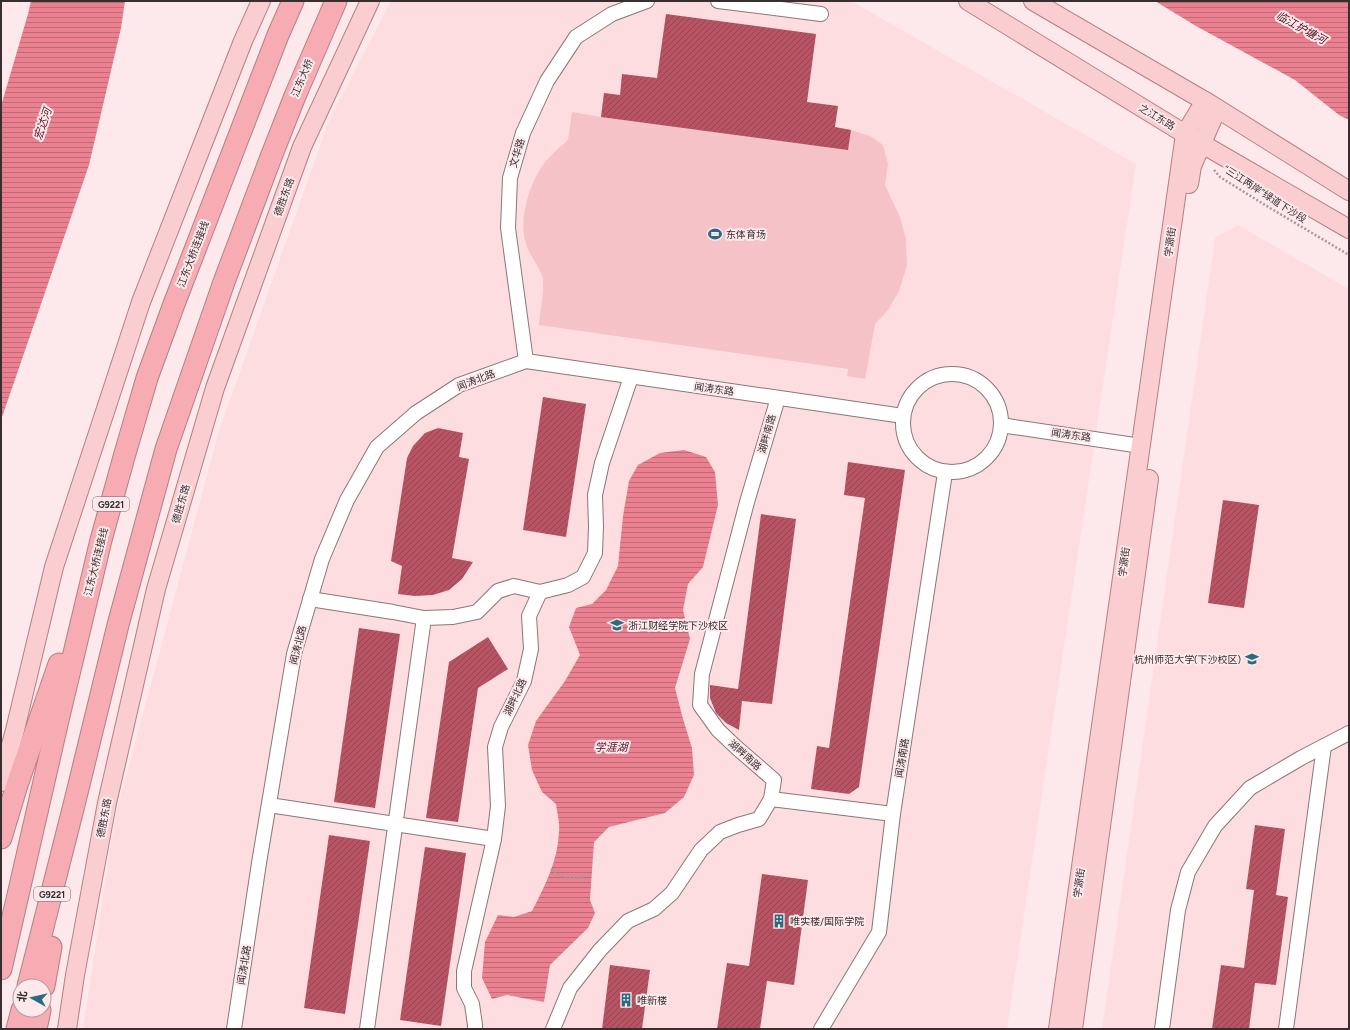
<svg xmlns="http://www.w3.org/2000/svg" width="1350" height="1030" viewBox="0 0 1350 1030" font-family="Figtree,'Noto Sans SC',sans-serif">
  <defs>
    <pattern id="water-rules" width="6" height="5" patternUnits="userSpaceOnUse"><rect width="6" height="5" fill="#eb8190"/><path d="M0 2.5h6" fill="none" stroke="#bf6a76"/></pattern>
    <pattern id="building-hatch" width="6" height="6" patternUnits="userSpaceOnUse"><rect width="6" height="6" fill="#b75363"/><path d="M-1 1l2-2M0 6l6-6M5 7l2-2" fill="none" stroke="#964552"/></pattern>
  </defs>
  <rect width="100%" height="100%" fill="#fde9eb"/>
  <!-- built -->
  <g fill="#fedde0">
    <path d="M391 1H851L1136 164 1007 1029H83L115 818 219 431 330 118Z"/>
    <path d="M1238 225 1349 289V1029H1102L1215 238Z"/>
  </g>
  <!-- green -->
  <path fill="#f5c2c7" d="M604 93 851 130 870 136 883 145 888 164 885 185 900 217 906 239 907 266 899 291 888 310 875 324 865 379 847 376 848 369 539 325C540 311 544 294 543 280 543 273 530 255 527 247 518 223 527 192 539 171 546 159 558 149 568 140L572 112 601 117Z"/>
  <!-- water -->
  <g fill="url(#water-rules)">
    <path d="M31 1H125L121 28 89 165 1 420V106L28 14Z"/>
    <path d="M1155 1H1349V120L1339 115 1295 80 1196 26Z"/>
    <path d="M684 450 706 457 715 472 718 505 703 567 688 584 683 610 690 639 675 688 683 719 692 748 694 775 684 797 665 813 609 827 594 842 590 900 595 913 588 928 550 965 544 1002 507 995 492 999 482 978 485 942 498 915 514 917 532 911C545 886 558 860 559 832 560 823 557 812 556 804L542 792 532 770 528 745 536 721 565 681 580 655 569 627 576 608 592 604 606 590 618 566 623 516 629 481 638 465 660 453Z"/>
  </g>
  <!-- building -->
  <g fill="url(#building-hatch)">
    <path d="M666 14 816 34 807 102 838 106 835 127 851 130 848 150 601 117 604 93 620 95 622 74 657 78Z"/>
    <path d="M543 397 586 404 566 537 523 530Z"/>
    <path d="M438 428 463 433 459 457 469 459 452 558 473 562 462 579 449 590 433 595 415 596 398 594 402 566 391 561 407 458 413 446 425 433Z"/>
    <path d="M848 462 905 470 859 787 849 794 811 789 817 746 829 748 865 498 844 495Z"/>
    <path d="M1223 500 1259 505 1244 608 1208 603Z"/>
    <path d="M761 514 796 519 772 704 742 701 739 730 726 723 716 713 710 698V685L738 689Z"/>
    <path d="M359 628 400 634 375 808 334 802Z"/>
    <path d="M488 637 508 669 478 688 458 822 426 818 449 662Z"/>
    <path d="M1255 825 1285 829 1276 895 1288 897 1276 985 1255 983 1249 1029H1212L1221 965 1244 968 1254 890 1246 889Z"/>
    <path d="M329 835 370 841 345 1014 304 1008Z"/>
    <path d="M425 847 466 853 441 1026 400 1020Z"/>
    <path d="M762 874 808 880 794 985 767 981 760 1029H717L727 963 749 966Z"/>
    <path d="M610 965 650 970 642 1029H602Z"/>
  </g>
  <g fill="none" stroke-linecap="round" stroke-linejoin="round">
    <!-- minor casing -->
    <g stroke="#8b7678" stroke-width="16">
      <g id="minor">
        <path d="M718 1 821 14"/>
        <path d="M526 361 508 228 510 178 523 133 547 81 576 37 612 14 647 1"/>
        <circle cx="952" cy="423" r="49"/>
        <path d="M1001 425 1141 446"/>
        <path d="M310 599 393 612 424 618 453 617 477 612 498 591 514 586 540 592"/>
        <path d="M771 799 893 814"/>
        <path d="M269 805 494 839"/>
        <path d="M234 1029 259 863 294 654 322 559 347 500 377 447 416 413 459 385 526 361 903 416"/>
        <path d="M367 1029 424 618"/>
        <path d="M475 1029V1025L472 1004 464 988V971L494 839 498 806 495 747 501 727 524 681 531 649 529 616 540 592 568 585 583 577 595 553 596 526 595 495 602 463 631 377"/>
        <path d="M553 1029 570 988 600 950 628 921 654 909 672 893 701 850 720 832 738 825 759 819 771 799 774 780 737 748 718 730 700 705 702 674 747 502 778 398"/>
        <path d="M821 1029 879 932 893 814 945 473"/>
        <path d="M1162 1029 1178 910 1188 872 1215 826 1250 788 1301 758 1349 733"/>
        <path d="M1286 1029 1324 746"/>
      </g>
    </g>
    <!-- major casing -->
    <g stroke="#b47f85" stroke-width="20">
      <g id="major">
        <path d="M968 1 1185 134 1349 229"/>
        <path d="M1033 1 1210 104 1349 191"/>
        <path d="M1189 184 1192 166 1217 109"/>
        <path d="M1 782 15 730 54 567 141 302 243 41 261 1"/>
        <path d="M67 1029 75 975 107 803 156 589 215 388 302 147 370 1"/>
        <path d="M1058 1029 1185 134 1205 101"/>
        <path d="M1073 1029 1149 479"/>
      </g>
    </g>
    <!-- highway casing -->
    <g stroke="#b47f85" stroke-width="23">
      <g id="highway">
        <path d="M1 838 17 785 59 664"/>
        <path d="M1 969 59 716 101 540 124 457 147 378 174 304 278 35 293 1"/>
        <path d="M28 986 75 801 118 625 166 449 224 282 271 157 295 96 336 1"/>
        <path d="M44 986 51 947"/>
        <path d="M17 1029 22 1010"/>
        <path d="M36 1029 40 1010"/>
      </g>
    </g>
    <!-- path -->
    <g stroke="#a8999a" stroke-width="2.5" stroke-dasharray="2 2" stroke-linecap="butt">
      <path d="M1214 170 1220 177 1265 205 1349 255"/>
      <path d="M551 869C569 881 571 880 591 874"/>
    </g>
    <!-- minor -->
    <use href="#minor" stroke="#fff" stroke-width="14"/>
    <!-- major -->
    <use href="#major" stroke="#facdd1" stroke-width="18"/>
    <!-- highway -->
    <use href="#highway" stroke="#f7abb3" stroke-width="21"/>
  </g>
  <!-- icons -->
  <defs>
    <g id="stadium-bare" transform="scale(1.08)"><path d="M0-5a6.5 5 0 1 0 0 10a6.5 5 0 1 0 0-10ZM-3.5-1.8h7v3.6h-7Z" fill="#2b6b7f" stroke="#fde9eb" stroke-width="2.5" paint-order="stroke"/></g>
    <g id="university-bare" transform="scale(1.08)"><path d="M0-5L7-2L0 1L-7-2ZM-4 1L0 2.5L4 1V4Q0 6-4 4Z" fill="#2b6b7f" stroke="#fde9eb" stroke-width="2.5" paint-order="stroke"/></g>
    <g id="building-bare" transform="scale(1.08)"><path d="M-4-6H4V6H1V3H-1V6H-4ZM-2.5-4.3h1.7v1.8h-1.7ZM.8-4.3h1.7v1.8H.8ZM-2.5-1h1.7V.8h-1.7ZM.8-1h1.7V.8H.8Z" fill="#2b6b7f" stroke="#fde9eb" stroke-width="2.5" paint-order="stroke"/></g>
  </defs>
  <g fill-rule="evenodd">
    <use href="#stadium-bare" x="715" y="234"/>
    <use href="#university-bare" x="617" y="625"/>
    <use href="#university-bare" x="1252" y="659"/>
    <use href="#building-bare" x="779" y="921"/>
    <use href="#building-bare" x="626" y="1000"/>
  </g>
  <g text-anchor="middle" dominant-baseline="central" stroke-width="4" stroke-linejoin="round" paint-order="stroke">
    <!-- shield labels -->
    <g fill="#fde9eb" stroke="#726667" stroke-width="1">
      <rect x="93" y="497" width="36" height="14" rx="3"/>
      <rect x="34" y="887" width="36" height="14" rx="3"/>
    </g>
    <g font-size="9" font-weight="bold" fill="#372e2f">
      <text x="111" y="504">G9221</text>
      <text x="52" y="894">G9221</text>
    </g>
    <!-- street labels -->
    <g font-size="10" fill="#372e2f" stroke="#fde9eb">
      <text transform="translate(302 78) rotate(-67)">江东大桥</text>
      <text transform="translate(1157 117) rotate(31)">之江东路</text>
      <text transform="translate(517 153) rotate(-73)">文华路</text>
      <text transform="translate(1265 194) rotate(33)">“三江两岸”绿道下沙段</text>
      <text transform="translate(284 197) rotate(-70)">德胜东路</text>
      <text transform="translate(1170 242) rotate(-82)">学源街</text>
      <text transform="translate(193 254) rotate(-69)">江东大桥连接线</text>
      <text transform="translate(476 380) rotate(-21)">闻涛北路</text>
      <text transform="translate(714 389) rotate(8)">闻涛东路</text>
      <text transform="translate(767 434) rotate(-74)">湖畔南路</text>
      <text transform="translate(1071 435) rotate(8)">闻涛东路</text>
      <text transform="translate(181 504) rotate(-74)">德胜东路</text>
      <text transform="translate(96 562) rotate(-76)">江东大桥连接线</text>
      <text transform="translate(1124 562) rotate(-82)">学源街</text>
      <text transform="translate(298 645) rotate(-76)">闻涛北路</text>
      <text transform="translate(515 697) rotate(-65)">湖畔北路</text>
      <text transform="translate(745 755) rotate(42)">湖畔南路</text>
      <text transform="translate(902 758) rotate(-81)">闻涛南路</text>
      <text transform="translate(104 818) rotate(-79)">德胜东路</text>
      <text transform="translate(1079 883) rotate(-82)">学源街</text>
      <text transform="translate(244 965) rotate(-81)">闻涛北路</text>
    </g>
    <!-- poi labels -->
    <g font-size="10" fill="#372e2f" stroke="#fde9eb" text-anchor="start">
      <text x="726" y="234">东体育场</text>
      <text x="628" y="625">浙江财经学院下沙校区</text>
      <text x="1241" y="659" text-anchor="end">杭州师范大学(下沙校区)</text>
      <text x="790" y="921">唯实楼/国际学院</text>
      <text x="637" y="1000">唯新楼</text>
    </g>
    <!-- water labels -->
    <g font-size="11" font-style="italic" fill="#500e1e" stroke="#fde9eb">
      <text transform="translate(1301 28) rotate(29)">临江护塘河</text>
      <text transform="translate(43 124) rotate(-71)">宏达河</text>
      <text x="611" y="747">学涯湖</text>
    </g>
  </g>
  <!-- border -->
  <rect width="1350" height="1030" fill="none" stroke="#372e2f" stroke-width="4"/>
  <!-- north arrow -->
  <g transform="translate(32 998) rotate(278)"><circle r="19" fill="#fde9eb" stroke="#ae9ea0"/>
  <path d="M0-3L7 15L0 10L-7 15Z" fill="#2b6b7f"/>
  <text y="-6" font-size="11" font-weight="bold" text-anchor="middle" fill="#372e2f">北</text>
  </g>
</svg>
